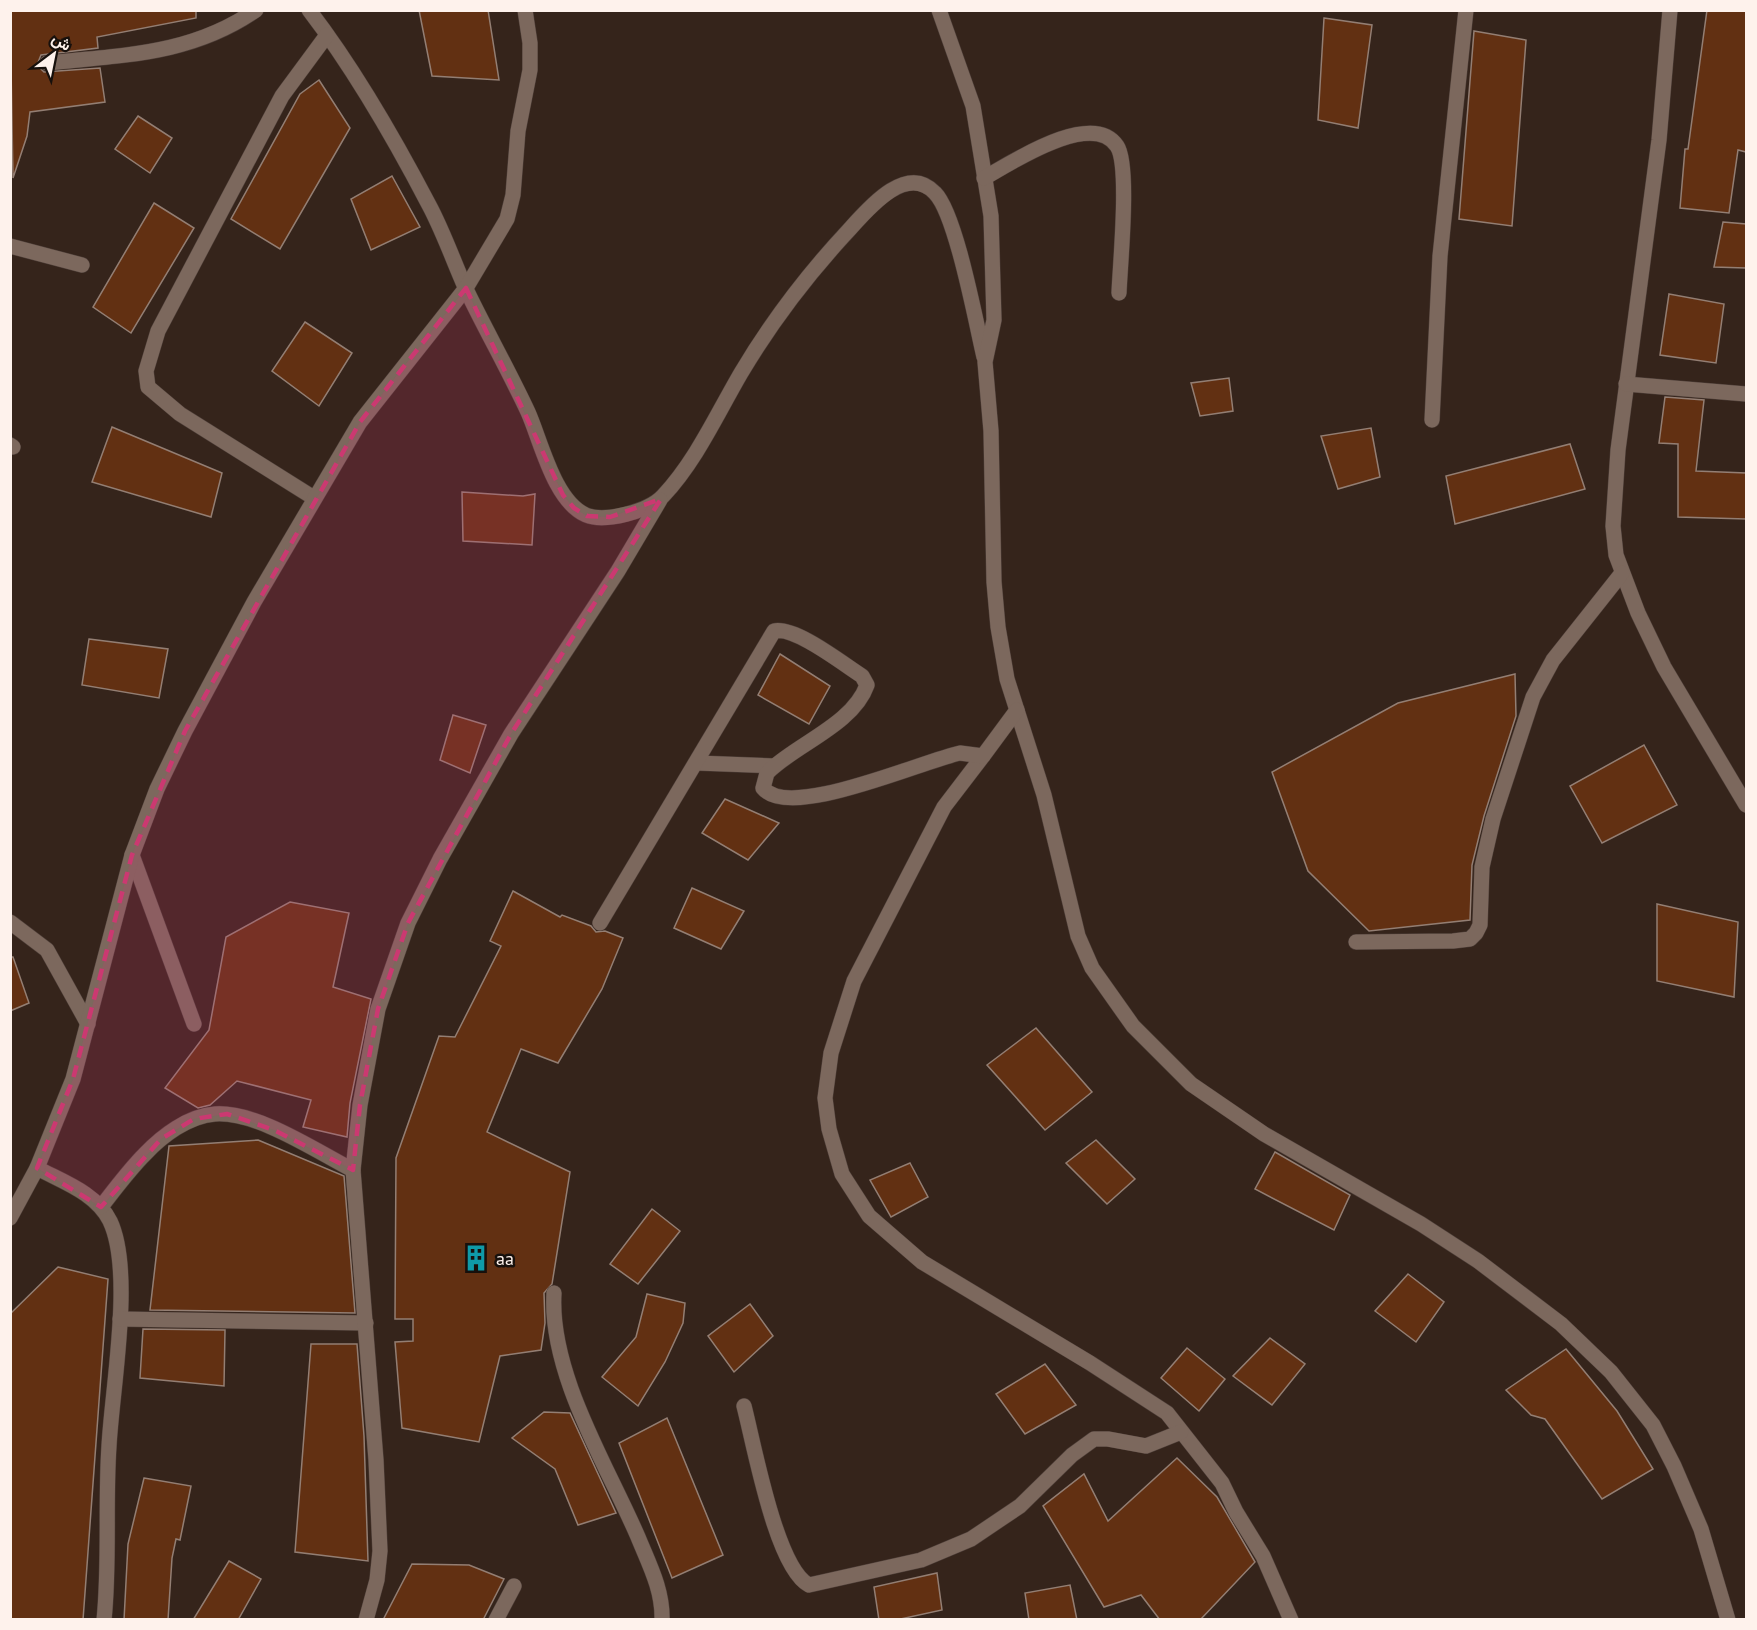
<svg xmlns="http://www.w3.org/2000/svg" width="1757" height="1630" viewBox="0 0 1757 1630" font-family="'PT Sans',Vazirmatn,sans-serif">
  <rect width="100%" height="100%" fill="#35241b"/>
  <!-- building -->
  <g fill="#623012" stroke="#937e73" stroke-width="1.5">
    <path d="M10 10H196V18L97 37 98 48 41 55 37 65 44 72 100 68 105 102 30 112 27 136 13 178Z"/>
    <path d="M419 10H488L499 80 432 76Z"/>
    <path d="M1707 10H1746V152L1738 150 1729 213 1680 208 1685 149H1688Z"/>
    <path d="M1324 18 1372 25 1358 128 1318 120Z"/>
    <path d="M1474 31 1526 40 1512 226 1459 219Z"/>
    <path d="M319 80 350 128 280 249 231 219 300 94Z"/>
    <path d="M138 116 172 138 150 173 115 149Z"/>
    <path d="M392 176 420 227 371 250 351 199Z"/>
    <path d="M154 203 194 228 131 333 93 307Z"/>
    <path d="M1723 222 1746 224V268L1714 267Z"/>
    <path d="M1669 294 1724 304 1716 363 1660 355Z"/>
    <path d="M305 322 352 353 319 406 272 371Z"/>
    <path d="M1229 378 1233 411 1200 416 1191 383Z"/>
    <path d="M1665 397 1704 400 1696 471 1746 473V519L1678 517V444L1659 443Z"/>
    <path d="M112 427 222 473 211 517 92 482Z"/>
    <path d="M1371 428 1380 477 1338 489 1321 436Z"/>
    <path d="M1570 444 1585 489 1455 524 1446 476Z"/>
    <path d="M462 492 523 496 535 494 532 545 463 541Z"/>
    <path d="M89 639 168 649 159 698 82 685Z"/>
    <path d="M780 654 830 686 809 724 758 695Z"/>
    <path d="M1515 674 1516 716 1484 816 1472 865 1470 920 1369 931 1308 871 1272 772 1398 703Z"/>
    <path d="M453 715 486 725 470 773 440 760Z"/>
    <path d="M1644 745 1677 805 1602 843 1570 786Z"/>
    <path d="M725 799 779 823 748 860 702 833Z"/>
    <path d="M692 888 744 911 721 949 674 928Z"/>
    <path d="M513 891 560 917 562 915 591 926 596 932 605 931 623 938 602 989 558 1063 521 1049 487 1132 570 1172 552 1284 544 1293 545 1323 541 1350 500 1356 479 1442 402 1428 395 1342 413 1341V1319H395L396 1158 439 1036 455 1037 501 946 490 941Z"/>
    <path d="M290 902 349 913 333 987 371 999 350 1103 347 1137 303 1127 311 1100 237 1081 210 1105 198 1108 165 1088 209 1030 226 937Z"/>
    <path d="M1657 904 1738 922 1734 997 1657 981Z"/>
    <path d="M10 957H13L29 1003 10 1011Z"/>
    <path d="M1036 1028 1092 1092 1045 1130 987 1065Z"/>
    <path d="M258 1140 344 1176 355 1313 150 1310 169 1146Z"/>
    <path d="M1096 1140 1135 1179 1107 1204 1066 1163Z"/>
    <path d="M1275 1152 1350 1195 1334 1230 1255 1189Z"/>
    <path d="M910 1163 928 1197 891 1217 870 1180Z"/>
    <path d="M652 1209 680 1231 638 1284 610 1264Z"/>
    <path d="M58 1267 108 1279 83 1620H10V1314Z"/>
    <path d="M1408 1274 1444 1302 1416 1342 1375 1311Z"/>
    <path d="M647 1294 685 1303 683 1323 665 1362 638 1406 602 1377 636 1337Z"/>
    <path d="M750 1304 773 1336 734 1372 708 1336Z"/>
    <path d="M143 1329 225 1330 224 1386 140 1378Z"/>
    <path d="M1270 1338 1305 1364 1272 1405 1233 1376Z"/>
    <path d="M311 1344H357L364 1436 368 1561 295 1552Z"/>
    <path d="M1187 1348 1225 1379 1199 1411 1161 1378Z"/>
    <path d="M1566 1349 1617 1411 1653 1469 1602 1499 1545 1419 1531 1415 1506 1390Z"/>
    <path d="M1045 1364 1076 1405 1025 1434 996 1394Z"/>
    <path d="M544 1412 570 1413 616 1513 578 1525 555 1469 512 1438Z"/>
    <path d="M667 1418 723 1555 672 1578 619 1443Z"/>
    <path d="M1177 1458 1217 1497 1255 1562 1200 1620H1160L1141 1595 1104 1607 1043 1506 1084 1474 1108 1521Z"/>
    <path d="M144 1478 191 1486 180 1540 176 1539 172 1558 168 1620H124L128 1544Z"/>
    <path d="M229 1561 261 1579 238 1620H193Z"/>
    <path d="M412 1564 469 1565 504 1579 483 1620H383Z"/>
    <path d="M937 1573 942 1610 896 1620H879L874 1587Z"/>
    <path d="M1070 1585 1077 1620H1029L1025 1593Z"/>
  </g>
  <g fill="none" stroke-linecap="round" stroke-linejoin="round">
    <!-- street casing -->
    <g stroke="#4e3f39" stroke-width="16">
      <g id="street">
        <path d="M309 10C355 70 394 138 429 205 443 231 453 260 465 287 485 329 508 369 528 412 541 441 554 501 586 515 605 523 649 511 663 496 696 461 717 414 741 373 772 321 807 275 848 231 867 210 906 162 935 193 956 214 976 323 984 357"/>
        <path d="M939 10 973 106 991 216 994 320 985 362 991 431 994 582 998 627 1007 679 1044 795 1078 936 1092 968 1133 1026 1191 1084 1264 1134 1421 1224 1478 1261 1561 1324 1611 1372 1653 1425 1674 1466 1701 1529 1728 1620"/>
        <path d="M1670 10 1659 140 1618 450 1613 526 1616 555 1638 613 1664 667 1746 805"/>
        <path d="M47 63C123 55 191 55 256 10"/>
        <path d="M984 178C1011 163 1092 109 1117 146 1130 165 1120 265 1119 293"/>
        <path d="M10 246 82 265"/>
        <path d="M1626 384 1746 394"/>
        <path d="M1432 420 1440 256 1466 10"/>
        <path d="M10 445 13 447"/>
        <path d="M314 498 180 414 148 387 146 371 158 331 282 96 327 35"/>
        <path d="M983 756 944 807 854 981 831 1053 825 1098 829 1129 842 1174 869 1216 922 1262 1090 1363 1167 1413 1222 1483 1236 1512 1263 1556 1291 1620"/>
        <path d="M697 763 774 766"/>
        <path d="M132 855 194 1024"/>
        <path d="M10 922 47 950 88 1024"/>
        <path d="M600 923 774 631C795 626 843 664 862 676L867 685C853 725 794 745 767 773L763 788C789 821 922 761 960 753L983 756 1017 710"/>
        <path d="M1356 942 1453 941 1470 939 1476 933 1480 925 1482 867 1493 819 1533 697 1553 660 1622 573"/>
        <path d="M37 1168C63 1182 96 1193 110 1221 134 1272 112 1388 109 1446 105 1504 110 1562 104 1620"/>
        <path d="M101 1207C115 1189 129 1170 145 1154 162 1136 188 1116 215 1114 257 1111 316 1151 353 1170"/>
        <path d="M10 1218 37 1168 73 1079 132 855 157 789 185 731 254 602 360 422 466 288 507 219 513 195 518 131 530 70V43L525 10"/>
        <path d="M554 1293C549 1373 607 1465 638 1537 649 1564 663 1590 662 1620"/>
        <path d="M120 1319 366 1323"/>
        <path d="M744 1406C754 1444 776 1568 809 1585L921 1560 971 1539 1020 1506 1072 1455 1094 1439H1108L1146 1446 1181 1432"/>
        <path d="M366 1620 377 1580 380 1551 376 1460 353 1170 360 1105 378 1009 408 923 440 859 511 734 618 571 660 500"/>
        <path d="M496 1620 514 1586"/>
      </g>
    </g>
    <!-- street -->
    <use href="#street" stroke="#7c685d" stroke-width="15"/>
  </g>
  <!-- marked area -->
  <path fill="#cb3971" fill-opacity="0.2" stroke="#cb3971" stroke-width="4.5" stroke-dasharray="12 8" stroke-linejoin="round" d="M466 288 563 495 574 508 587 516 610 517 661 499 511 734 408 923 378 1009 360 1105 353 1170 274 1130 227 1114 194 1119 161 1139 101 1207 37 1168 73 1079 132 855 185 731 360 422Z"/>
  <!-- icons -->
  <defs>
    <g id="building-bare" transform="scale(2.07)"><path d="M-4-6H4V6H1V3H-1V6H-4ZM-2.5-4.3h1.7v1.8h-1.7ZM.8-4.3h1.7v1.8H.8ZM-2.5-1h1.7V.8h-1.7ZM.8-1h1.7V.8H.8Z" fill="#0f9aa8" stroke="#17100c" stroke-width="2.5" paint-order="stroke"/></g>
  </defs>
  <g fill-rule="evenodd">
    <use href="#building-bare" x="476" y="1258"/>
  </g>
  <g text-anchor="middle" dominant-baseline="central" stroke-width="5" stroke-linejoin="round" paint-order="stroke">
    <!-- poi labels -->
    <g font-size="18" fill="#fef2ec" stroke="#17100c" text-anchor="start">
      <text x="496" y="1258">aa</text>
    </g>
  </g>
  <!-- border -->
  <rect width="1757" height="1630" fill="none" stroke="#fef2ec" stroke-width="24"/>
  <!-- north arrow -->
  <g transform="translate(54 54) rotate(32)" stroke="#17100c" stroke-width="4.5" paint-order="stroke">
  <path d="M0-4.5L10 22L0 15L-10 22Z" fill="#fef2ec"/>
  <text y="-9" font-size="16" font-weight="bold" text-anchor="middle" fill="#fef2ec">ش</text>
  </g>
</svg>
